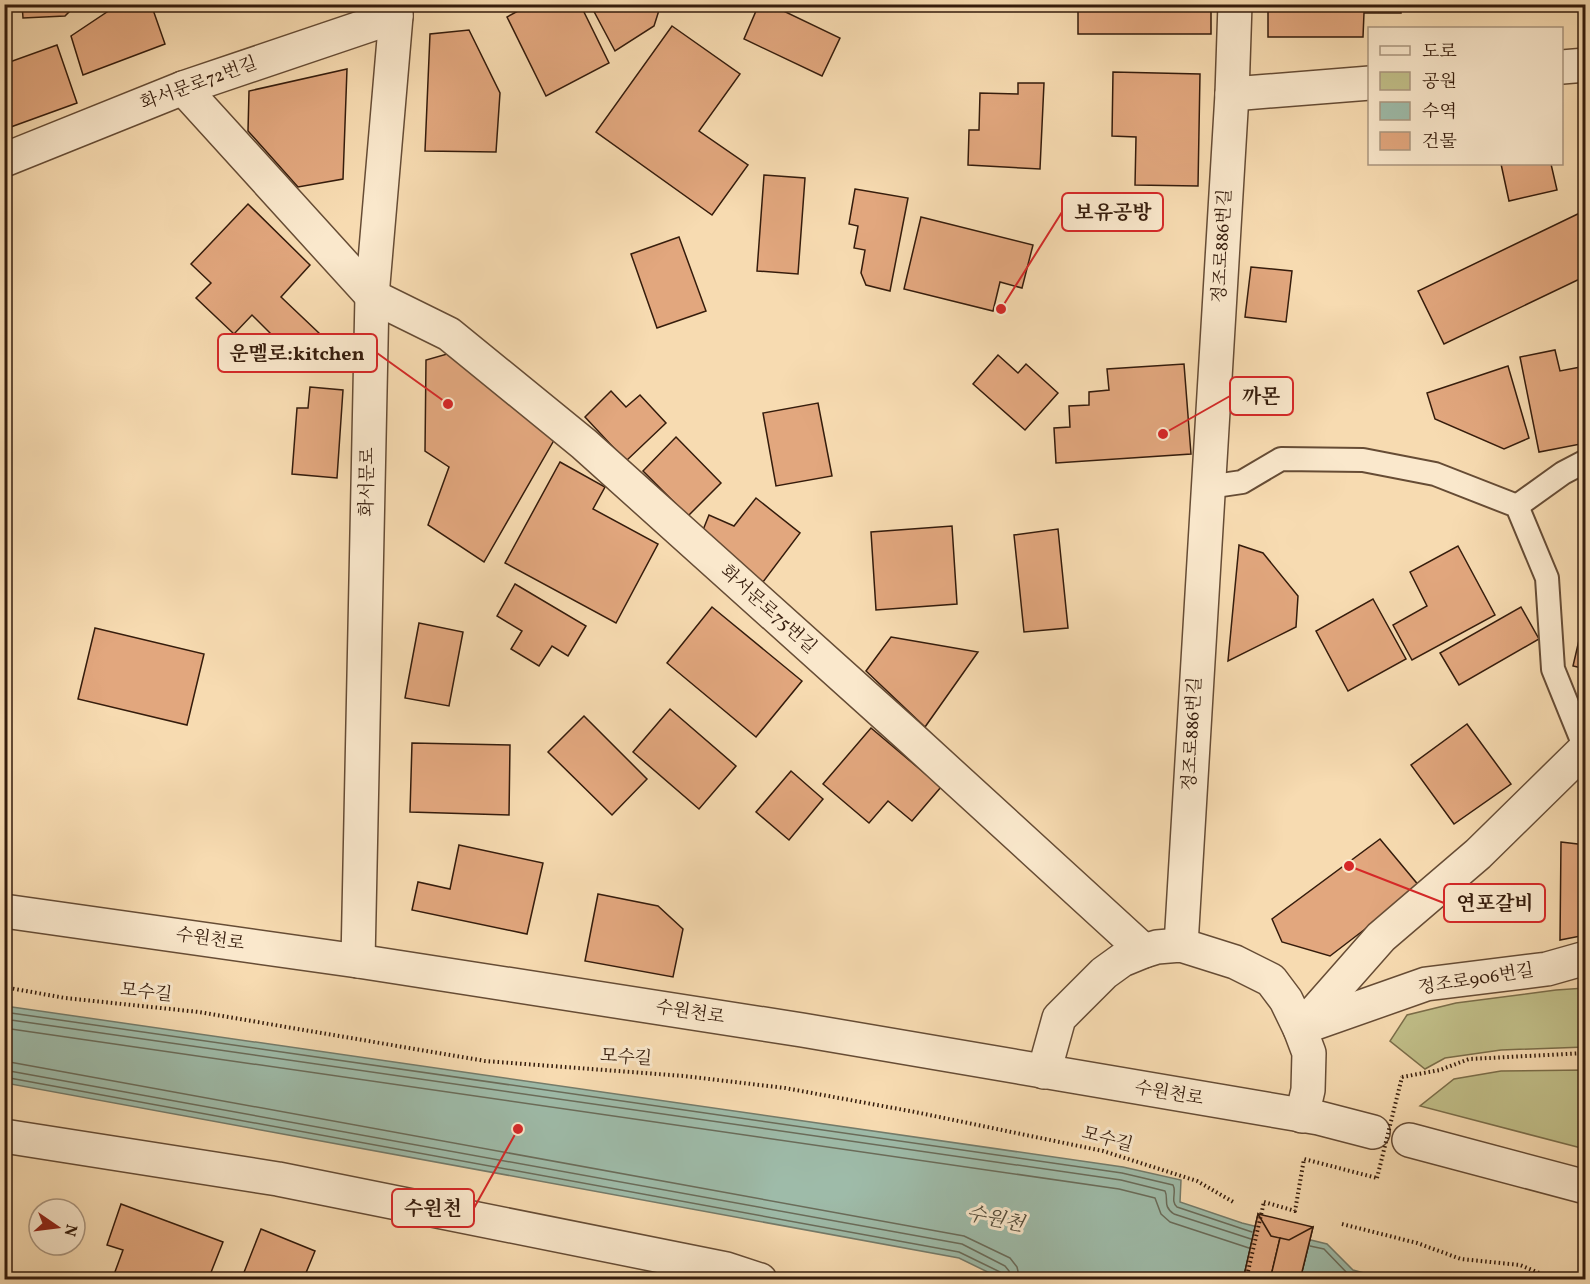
<svg xmlns="http://www.w3.org/2000/svg" width="1590" height="1284" viewBox="0 0 1590 1284" font-family="Vollkorn,'Noto Serif KR',serif">
  <rect width="100%" height="100%" fill="#f7dbb1"/>
  <filter id="stains"><feTurbulence type="fractalNoise" baseFrequency=".00333" numOctaves="4"/><feColorMatrix values="0 0 0 0 .2 0 0 0 0 .09 0 0 0 0 .02 0 0 0 .5 -.17"/></filter>
  <radialGradient id="worn" r=".72"><stop offset=".6" stop-color="#630" stop-opacity="0"/><stop offset="1" stop-color="#630" stop-opacity=".3"/></radialGradient>
  <!-- green -->
  <g fill="#c1bf89" stroke="#7b6e4a" stroke-width="1.5">
    <path d="M1585 988V1047L1501 1050 1445 1058 1425 1069 1390 1041 1407 1015 1456 1003 1556 990Z"/>
    <path d="M1585 1070V1149L1420 1106 1454 1079 1501 1071Z"/>
  </g>
  <!-- water -->
  <path fill="#9ebba9" stroke="#747b6a" stroke-width="1.5" d="M5 1006 1123 1167 1181 1180 1180 1202 1242 1223 1327 1244 1353 1270 1386 1279H1002L959 1258 5 1083Z"/>
  <g fill="none" stroke-linecap="round" stroke-linejoin="round">
    <!-- shore -->
    <g stroke="#6a6c5a" stroke-width="1.5">
      <path d="M4 1012 1122 1173 1173 1185C1177 1192 1170 1201 1177 1207L1252 1232"/>
      <path d="M4 1019 1121 1180 1165 1191C1169 1199 1162 1206 1174 1214L1251 1239"/>
      <path d="M4 1028 1119 1189 1155 1198 1161 1214 1170 1222 1249 1248"/>
      <path d="M4 1061 964 1236 1010 1258 1017 1267 1020 1280"/>
      <path d="M4 1070 962 1244 1005 1266 1009 1271 1011 1280"/>
      <path d="M4 1077 959 1252 1000 1272 1003 1275V1280"/>
      <path d="M1310 1246 1324 1249 1349 1275 1365 1280"/>
    </g>
  </g>
  <!-- building -->
  <g fill="#e2a77e" stroke="#351c0c" stroke-width="1.5">
    <path d="M22 4H77L65 16 23 18Z"/>
    <path d="M119 4H151L165 44 83 75 71 36Z"/>
    <path d="M531 4H580L609 63 546 96 507 17Z"/>
    <path d="M590 4H661L654 26 615 51Z"/>
    <path d="M759 4H769L840 38 822 76 744 39Z"/>
    <rect x="1078" y="4" width="133" height="30"/>
    <path d="M1268 4H1401V13H1364L1363 37H1268Z"/>
    <path d="M672 26 740 74 699 131 748 165 712 215 596 132Z"/>
    <path d="M469 30 500 93 496 152 425 151 430 34Z"/>
    <path d="M57 45 77 103 8 128 4 119V64Z"/>
    <path d="M347 69 343 179 298 187 248 131 249 91Z"/>
    <path d="M1113 72 1200 74 1198 186 1135 185 1136 137 1112 136Z"/>
    <path d="M1581 82H1586V142Z"/>
    <path d="M1018 83H1044L1040 169 968 165 969 130H979L980 93 1018 94Z"/>
    <path d="M1501 164H1551L1557 190 1509 201Z"/>
    <path d="M764 175 805 178 798 274 757 271Z"/>
    <path d="M855 189 908 198 890 291 866 285 861 273 865 250 854 248 858 226 849 224Z"/>
    <path d="M248 204 310 265 281 297 320 334 296 359 252 315 234 334 196 298 211 283 191 264Z"/>
    <path d="M1586 210V276L1444 344 1418 291Z"/>
    <path d="M921 217 1033 245 1022 288 1000 282 993 311 904 289Z"/>
    <path d="M679 237 706 311 657 328 631 254Z"/>
    <path d="M1251 267 1292 271 1286 322 1245 317Z"/>
    <path d="M1555 350 1560 371 1586 366V443L1539 452 1520 357Z"/>
    <path d="M447 354 557 435 484 562 428 525 449 467 425 451 426 360Z"/>
    <path d="M998 355 1018 373 1026 364 1058 393 1025 430 973 384Z"/>
    <path d="M1184 364 1191 454 1056 463 1054 428 1070 427 1069 406 1089 405V392L1109 390 1107 369Z"/>
    <path d="M1508 366 1529 438 1504 449 1435 419 1427 393Z"/>
    <path d="M310 387 343 390 337 478 292 474 297 408H308Z"/>
    <path d="M611 391 626 407 640 395 666 423 626 461 585 417Z"/>
    <path d="M818 403 832 476 776 486 763 413Z"/>
    <path d="M676 437 721 483 688 516 643 471Z"/>
    <path d="M560 462 605 487 593 509 658 544 616 623 505 563Z"/>
    <path d="M756 498 800 533 763 582 701 535 709 515 734 526Z"/>
    <path d="M952 526 957 604 876 610 871 532Z"/>
    <path d="M1058 529 1068 628 1024 632 1014 535Z"/>
    <path d="M1239 545 1263 553 1298 596 1296 627 1228 661Z"/>
    <path d="M1458 546 1495 615 1412 660 1393 625 1427 606 1410 572Z"/>
    <path d="M515 584 586 626 568 656 552 646 539 666 511 649 522 631 497 616Z"/>
    <path d="M1373 599 1406 659 1348 691 1316 631Z"/>
    <path d="M712 607 802 681 756 737 667 663Z"/>
    <path d="M1521 607 1539 639 1459 685 1440 653Z"/>
    <path d="M1586 610V669L1573 666Z"/>
    <path d="M419 623 463 632 449 706 405 698Z"/>
    <path d="M95 628 204 654 187 725 78 699Z"/>
    <path d="M891 637 978 652 925 727 866 671Z"/>
    <path d="M670 709 736 766 699 809 633 752Z"/>
    <path d="M584 716 647 779 612 815 548 752Z"/>
    <path d="M1467 724 1511 784 1454 824 1411 765Z"/>
    <path d="M871 728 941 787 912 821 888 801 869 823 823 784Z"/>
    <path d="M412 743 510 745 509 815 410 812Z"/>
    <path d="M791 771 823 799 789 840 756 812Z"/>
    <path d="M1380 839 1420 887 1330 956 1282 942 1272 919Z"/>
    <path d="M1561 842 1586 845V935L1560 940Z"/>
    <path d="M459 845 543 863 527 934 412 910 418 882 450 889Z"/>
    <path d="M598 894 658 906 683 929 673 977 585 961Z"/>
    <path d="M121 1204 223 1242 208 1280H112L123 1250 107 1245Z"/>
    <path d="M1258 1214 1313 1227 1300 1280H1243Z"/>
    <path d="M1258 1214 1271 1236 1280 1238 1270 1280H1243Z"/>
    <path d="M1313 1227 1300 1280H1270L1280 1238 1289 1240Z"/>
    <path d="M261 1229 315 1251 303 1280H241Z"/>
  </g>
  <g fill="none" stroke-linecap="round" stroke-linejoin="round">
    <!-- service casing -->
    <g stroke="#664c35" stroke-width="26">
      <g id="service">
        <path d="M1208 487 1242 482 1281 459 1363 460 1435 474 1517 506 1547 578 1553 669 1585 748"/>
        <path d="M1517 506 1563 473 1586 461"/>
      </g>
    </g>
    <!-- minor casing -->
    <g stroke="#664c35" stroke-width="36">
      <g id="minor">
        <path d="M1562 67 1586 65"/>
        <path d="M183 88 372 296 449 334 584 444 909 736 1144 951"/>
        <path d="M1232 94 1370 83"/>
        <path d="M4 160 183 88 396 16"/>
        <path d="M4 911 358 961 802 1030 1319 1118 1373 1132"/>
        <path d="M1181 945 1232 94 1235 4"/>
        <path d="M358 961 372 296 396 16V4"/>
        <path d="M1301 1028 1426 984 1547 969 1586 958"/>
        <path d="M1300 1029 1381 937 1478 854 1586 748"/>
        <path d="M1044 1072 1059 1018 1104 973 1122 960 1144 951 1157 947 1181 945 1235 962 1271 980 1286 1000 1300 1029 1309 1053 1308 1090 1302 1116"/>
        <path d="M4 1136 278 1179 726 1269 760 1280"/>
        <path d="M1409 1140 1586 1187"/>
      </g>
    </g>
    <!-- path -->
    <g stroke="#351c0c" stroke-width="4" stroke-dasharray="1.5 3" stroke-linecap="butt">
      <path d="M4 987 65 998 199 1012 485 1061 684 1076 785 1088 915 1112 1103 1151 1197 1181 1235 1203"/>
      <path d="M1402 1077 1440 1070 1469 1059 1586 1053"/>
      <path d="M1264 1202 1295 1211 1304 1159 1377 1178"/>
      <path d="M1342 1224 1417 1243 1461 1259 1520 1265 1556 1280"/>
    </g>
    <!-- service -->
    <use href="#service" stroke="#fae8cc" stroke-width="22"/>
    <!-- minor -->
    <use href="#minor" stroke="#fae8cc" stroke-width="33"/>
    <!-- path-bridge -->
    <g stroke="#351c0c" stroke-width="4" stroke-dasharray="1.5 3" stroke-linecap="butt">
      <path d="M1377 1178 1402 1077"/>
      <path d="M1246 1280 1264 1202"/>
    </g>
  </g>
  <g text-anchor="middle" dominant-baseline="central" stroke-width="6" stroke-linejoin="round" paint-order="stroke">
    <!-- street labels -->
    <g font-size="18" fill="#351c0c" stroke="#fae8cc">
      <text transform="translate(199 84) rotate(-20)">화서문로72번길</text>
      <text transform="translate(1223 246) rotate(-87)">정조로886번길</text>
      <text transform="translate(368 482) rotate(-89)">화서문로</text>
      <text transform="translate(768 610) rotate(42)">화서문로75번길</text>
      <text transform="translate(1193 734) rotate(-87)">정조로886번길</text>
      <text transform="translate(210 940) rotate(8)">수원천로</text>
      <text transform="translate(1476 980) rotate(-9)">정조로906번길</text>
      <text transform="translate(146 993) rotate(6)">모수길</text>
      <text transform="translate(690 1013) rotate(9)">수원천로</text>
      <text transform="translate(626 1058) rotate(4)">모수길</text>
      <text transform="translate(1169 1094) rotate(10)">수원천로</text>
      <text transform="translate(1107 1140) rotate(15)">모수길</text>
    </g>
    <!-- water labels -->
    <g font-size="20" font-style="italic" fill="#544c3b" stroke="#fae8cc">
      <text transform="translate(995 1220) rotate(12)">수원천</text>
    </g>
  </g>
  <!-- callouts -->
  <path fill="none" stroke="#d62828" stroke-width="2" d="M1001 309L1062 212M448 404L377 353M1163 434L1230 396M1349 866L1444 903M518 1129L474 1208"/>
  <g fill="#d62828" stroke="#fae8cc" stroke-width="2">
    <circle cx="1001" cy="309" r="6"/>
    <circle cx="448" cy="404" r="6"/>
    <circle cx="1163" cy="434" r="6"/>
    <circle cx="1349" cy="866" r="6"/>
    <circle cx="518" cy="1129" r="6"/>
  </g>
  <g fill="#fae8cc" stroke="#d62828" stroke-width="2">
    <rect x="1062" y="193" width="101" height="38" rx="6"/>
    <rect x="218" y="334" width="159" height="38" rx="6"/>
    <rect x="1230" y="377" width="63" height="38" rx="6"/>
    <rect x="1444" y="884" width="101" height="38" rx="6"/>
    <rect x="392" y="1189" width="82" height="38" rx="6"/>
  </g>
  <g font-size="20" text-anchor="middle" font-weight="bold" fill="#351c0c">
    <text x="1113" y="219">보유공방</text>
    <text x="297" y="360">운멜로:kitchen</text>
    <text x="1261" y="403">까몬</text>
    <text x="1495" y="910">연포갈비</text>
    <text x="433" y="1215">수원천</text>
  </g>
  <!-- margin -->
  <rect width="1590" height="1284" fill="none" stroke="#f7dbb1" stroke-width="24"/>
  <rect x="6" y="6" width="1578" height="1272" fill="none" stroke="#351c0c" stroke-width="3"/>
  <rect x="12" y="12" width="1566" height="1260" fill="none" stroke="#351c0c" stroke-width="1.5"/>
  <!-- legend -->
  <rect x="1368" y="27" width="195" height="138" fill="#fae8cc" stroke="#ab967f" stroke-width="1.5"/>
  <rect x="1380" y="46" width="30" height="9" fill="#fae8cc" stroke="#ab967f" stroke-width="1.5"/>
  <text x="1422" y="57" font-size="18" fill="#351c0c">도로</text>
  <rect x="1380" y="72" width="30" height="18" fill="#c1bf89" stroke="#ab967f" stroke-width="1.5"/>
  <text x="1422" y="87" font-size="18" fill="#351c0c">공원</text>
  <rect x="1380" y="102" width="30" height="18" fill="#9ebba9" stroke="#ab967f" stroke-width="1.5"/>
  <text x="1422" y="117" font-size="18" fill="#351c0c">수역</text>
  <rect x="1380" y="132" width="30" height="18" fill="#e2a77e" stroke="#ab967f" stroke-width="1.5"/>
  <text x="1422" y="147" font-size="18" fill="#351c0c">건물</text>
  <!-- north arrow -->
  <g transform="translate(57 1227) rotate(104)"><circle r="28" fill="#fae8cc" stroke="#ab967f" stroke-width="1.5"/>
  <path d="M0-4.5L10 22L0 15L-10 22Z" fill="#8f2418"/>
  <text y="-9" font-size="16" font-weight="bold" text-anchor="middle" fill="#351c0c">N</text>
  </g>
  <rect width="100%" height="100%" filter="url(#stains)"/>
  <rect width="100%" height="100%" fill="url(#worn)"/>
</svg>
